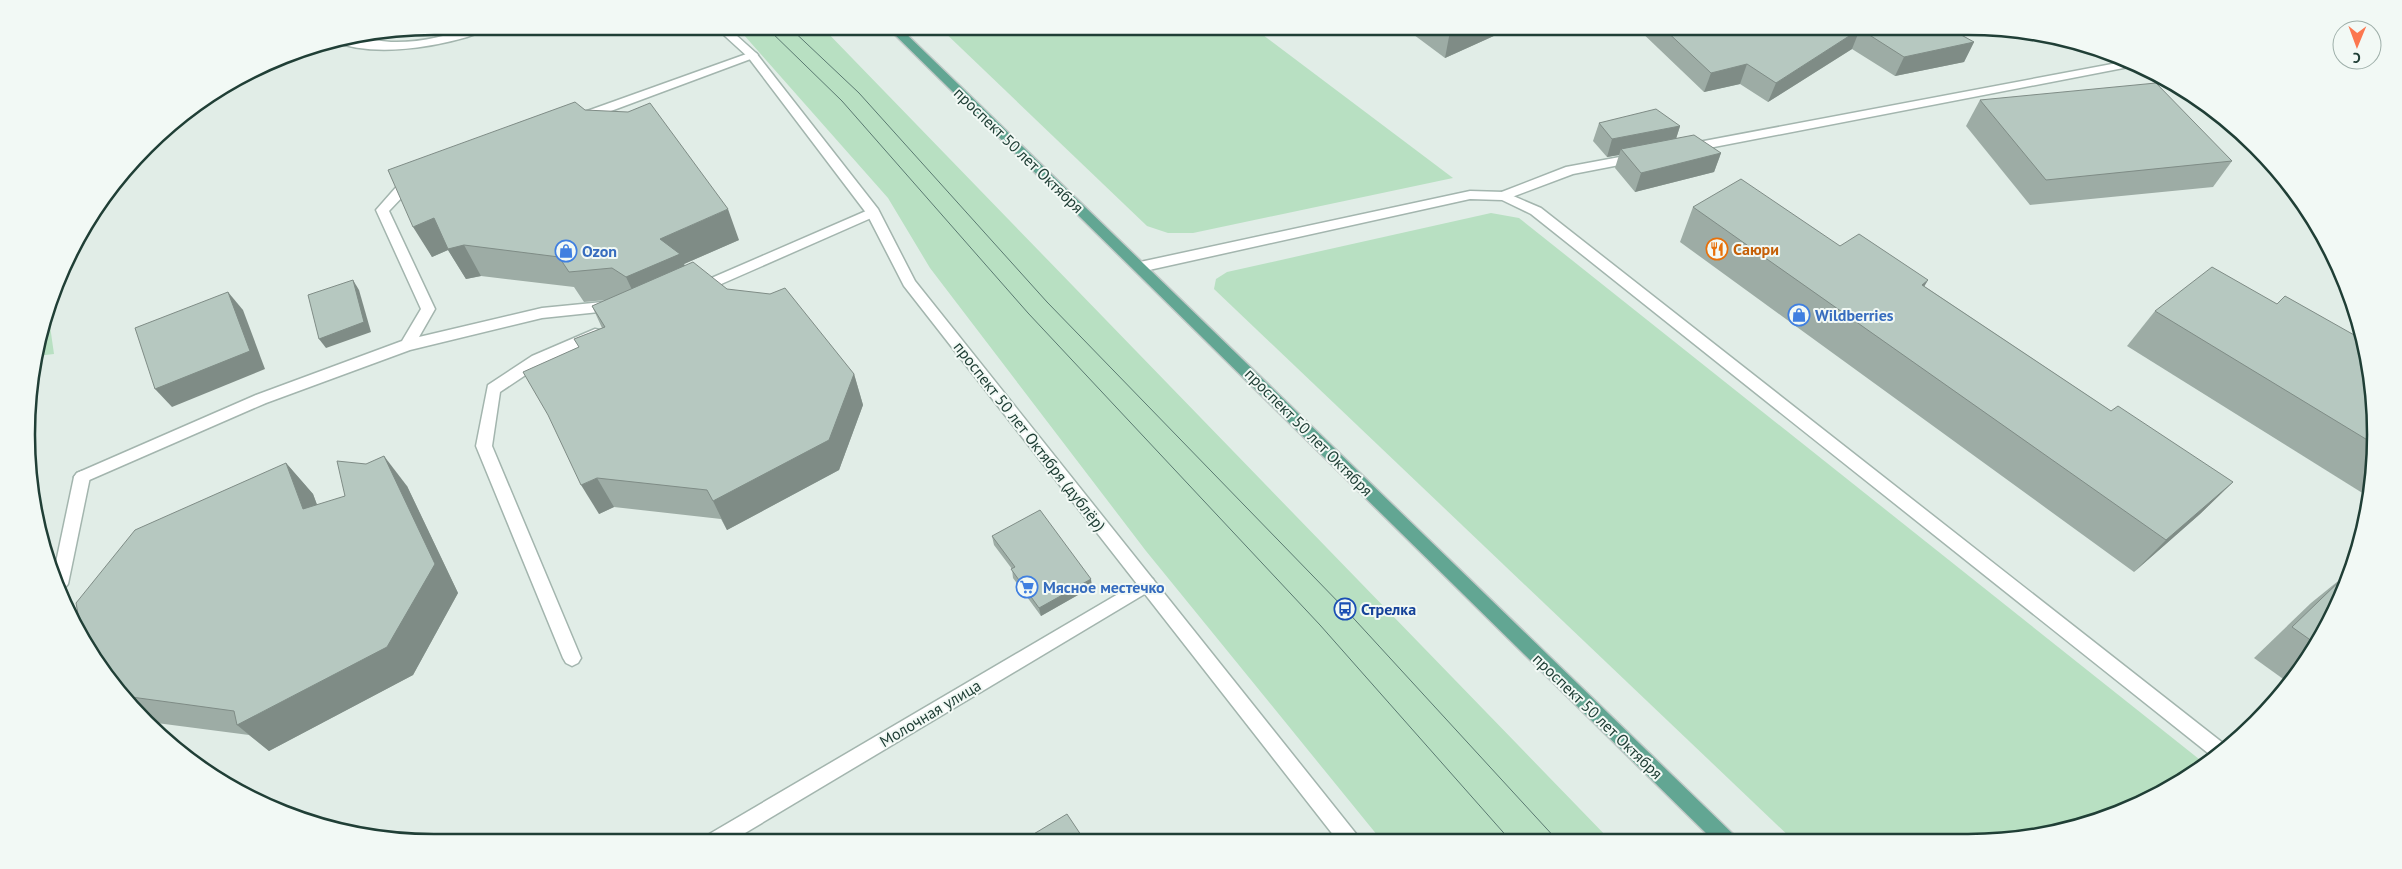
<svg xmlns="http://www.w3.org/2000/svg" width="2402" height="869" viewBox="0 0 2402 869" font-family="'PT Sans',sans-serif">
  <rect width="100%" height="100%" fill="#e1ede7"/>
  <!-- green -->
  <g fill="#b8e0c2">
    <path d="M736 26H821L1610 840 1382 841 1146 551 930 268 888 198Z"/>
    <path d="M938 26H1251L1453 178 1193 233H1168L1147 226Z"/>
    <path d="M1491 213 1519 218 2204 763 2148 801 2021 839 1793 840 1214 289 1216 279 1227 272Z"/>
    <path d="M49 319 54 354 37 356Z"/>
  </g>
  <g fill="none" stroke-linecap="round" stroke-linejoin="round">
    <!-- service casing -->
    <g stroke="#a3b5ae" stroke-width="3">
      <g id="service">
        <path d="M752 52 756 53 758 55 756 57 584 121 580 122 574 118 576 115Z"/>
        <path d="M2128 61 2139 65 1688 152 1682 148 1688 144Z"/>
        <path d="M1636 154 1640 155 1642 158 1640 161 1573 174 1504 200 1498 196 1499 193 1566 167Z"/>
        <path d="M414 179 418 180 420 183 408 191 389 211 435 309 419 337 542 308 613 301 618 302 620 306 618 310 542 318 410 350 266 403 87 481 82 483 77 481 74 477 77 473 256 395 402 341 421 309 376 210 398 185Z"/>
        <path d="M873 208 879 212 878 215 703 292H693L691 289 693 286Z"/>
        <path d="M595 329 600 330 602 334 600 338 542 364 500 392 492 446 581 658 578 663 572 666 566 663 563 658 476 446 488 385 532 356Z"/>
      </g>
    </g>
    <!-- minor casing -->
    <g stroke="#a3b5ae" stroke-width="3">
      <g id="minor">
        <path d="M1470 191 1504 192 1541 208 2228 747 2213 757 1531 214 1502 200 1470 199 1140 272 1133 267 1140 262Z"/>
        <path d="M82 471 87 473 90 477 68 584 63 590 54 572 74 477 77 473Z"/>
        <path d="M1147 577 1153 579 1155 584 1153 589 730 842H704L706 836Z"/>
      </g>
    </g>
    <!-- tertiary casing -->
    <g stroke="#a3b5ae" stroke-width="3">
      <g id="tertiary">
        <path d="M475 26H491C486 32 475 34 467 37 429 48 371 57 333 41 352 35 372 41 391 42 420 43 448 36 475 26Z"/>
        <path d="M714 26H726L756 53 878 209 915 281 1357 835 1359 841H1338L904 286 867 214 748 57Z"/>
      </g>
    </g>
    <!-- primary casing -->
    <g stroke="#c1c9c7" stroke-width="3">
      <path id="primary" d="M886 26H898L1733 834 1735 840H1713Z"/>
    </g>
    <!-- service -->
    <use href="#service" fill="#fff" fill-rule="evenodd"/>
    <!-- minor -->
    <use href="#minor" fill="#fff" fill-rule="evenodd"/>
    <!-- tertiary -->
    <use href="#tertiary" fill="#fff" fill-rule="evenodd"/>
    <!-- primary -->
    <use href="#primary" fill="#62a693" fill-rule="evenodd"/>
    <!-- tram -->
    <g stroke="#5a7a71" stroke-width="1">
      <path d="M765 26 842 101 1028 313 1320 625 1510 840"/>
      <path d="M788 26 859 93 1047 302 1345 609 1557 840"/>
    </g>
  </g>
  <!-- wall -->
  <g fill="#9daca5">
    <path d="M1402 26H1508L1507 30 1445 58Z"/>
    <path d="M1635 26H1945L1974 42 1964 62 1895 76 1852 49 1768 102 1740 84 1704 92Z"/>
    <path d="M1980 100 2232 161 2213 187 2030 205 1966 126Z"/>
    <path d="M1599 123 1680 126 1676 139 1721 153 1714 172 1635 192 1615 168 1619 155 1607 157 1593 141Z"/>
    <path d="M388 170 739 240 684 264 685 266 727 289 854 374 863 405 839 470 727 530 721 519 614 507 599 514 579 347 574 339 602 328 592 306 606 300 584 302 574 287 481 276 466 279 448 250 432 257Z"/>
    <path d="M1693 207 1840 246 1928 280 1924 286 2111 411 2233 482 2200 514 2134 572 1680 242Z"/>
    <path d="M2155 311 2372 381 2375 461 2370 488 2364 494 2127 346Z"/>
    <path d="M286 463 313 494 317 505 407 486 458 593 413 675 269 751 249 735 149 722 146 723 95 662Z"/>
    <path d="M992 536 1092 587 1041 616 1013 578 1012 569 994 545Z"/>
    <path d="M2348 573 2321 639 2286 681 2254 658 2311 603Z"/>
  </g>
  <!-- shaded-wall -->
  <g fill="#7f8c86">
    <path d="M1451 26H1508L1507 30 1445 58Z"/>
    <path d="M1860 29 1852 49 1768 102 1776 83Z"/>
    <path d="M1974 42 1964 62 1895 76 1904 57Z"/>
    <path d="M1747 64 1740 84 1704 92 1711 73Z"/>
    <path d="M1680 126 1674 145 1621 149 1619 155 1607 157 1612 139Z"/>
    <path d="M1721 153 1714 172 1635 192 1641 173Z"/>
    <path d="M728 209 739 240 684 264 693 284 640 307 626 277 660 239Z"/>
    <path d="M434 218 464 245 481 276 466 279 448 250 432 257 413 227Z"/>
    <path d="M353 280 359 290 371 332 326 348 319 339Z"/>
    <path d="M1928 280 1908 314 1922 285Z"/>
    <path d="M228 292 243 310 265 369 172 407 155 389Z"/>
    <path d="M854 374 863 405 839 470 727 530 713 501Z"/>
    <path d="M384 456 407 486 458 593 413 675 269 751 237 725Z"/>
    <path d="M286 463 313 494 330 539 303 509Z"/>
    <path d="M597 478 614 507 599 514 581 485Z"/>
    <path d="M2233 482 2200 514 2134 572 2166 540Z"/>
    <path d="M1091 579 1092 587 1041 616 1039 608Z"/>
    <path d="M138 714 149 722 146 723Z"/>
  </g>
  <!-- building -->
  <g fill="#b6c8c0" stroke="#7f8c86">
    <path d="M1661 26H1945L1974 42 1904 57 1860 29 1776 83 1747 64 1711 73Z"/>
    <path d="M2156 83 2232 161 2046 180 1980 100Z"/>
    <path d="M575 102 585 110 628 112 650 103 728 209 660 239 680 254 626 277 612 268 569 272 559 257 464 245 448 249 434 218 413 227 388 170Z"/>
    <path d="M1656 109 1680 126 1612 139 1599 123Z"/>
    <path d="M1694 135 1721 153 1641 173 1621 149Z"/>
    <path d="M1741 179 1840 246 1859 234 1928 280 1922 285 2111 411 2118 406 2233 482 2166 540 1693 207Z"/>
    <path d="M693 262 727 289 770 294 785 288 854 374 829 440 713 501 707 490 597 478 581 485 548 415 523 372 579 347 574 339 605 327 592 306Z"/>
    <path d="M2212 267 2277 304 2285 296 2363 340 2372 381 2374 444 2155 311Z"/>
    <path d="M353 280 364 322 319 339 308 295Z"/>
    <path d="M228 292 250 351 155 389 135 328Z"/>
    <path d="M384 456 435 564 387 647 237 725 234 711 124 696 95 662 81 630 76 603 135 530 286 463 303 509 345 496 337 461 366 464Z"/>
    <path d="M1040 510 1091 579 1039 608 1011 569 1015 567 992 536Z"/>
    <path d="M2348 573 2321 639 2316 644 2292 627Z"/>
    <path d="M1067 814 1085 841H1022Z"/>
    <path d="M1009 838 1011 841H1003Z"/>
  </g>
  <!-- icons -->
  <defs>
    <g id="restaurant-ring" transform="scale(1.125)"><circle r="9.5" fill="#f2f9f5" stroke="#e8710a" stroke-width="1.5"/><path d="M-5-6h1v4h1v-4h1v4h1v-4h1v5L-1.5 .5V6h-2V.5L-5-1ZM5-6V6H3V1.5H1.5Q1.5-4 5-6Z" fill="#e8710a"/></g>
    <g id="shop-ring" transform="scale(1.125)"><circle r="9.5" fill="#f2f9f5" stroke="#3f7fe0" stroke-width="1.5"/><path d="M-5-2.5h2.3a2.7 3.5 0 0 1 5.4 0H5L5.5 6h-11ZM-1.5-2.5h3a1.5 2.3 0 0 0-3 0Z" fill="#3f7fe0"/></g>
    <g id="supermarket-ring" transform="scale(1.125)"><circle r="9.5" fill="#f2f9f5" stroke="#3f7fe0" stroke-width="1.5"/><path d="M-6-5.5h2.5l.6 2H6L4.5 2H-2.5L-4.4-4H-6ZM-1.5 3.2a1.3 1.3 0 1 0 .1 0ZM3 3.2a1.3 1.3 0 1 0 .1 0Z" fill="#3f7fe0"/></g>
    <g id="bus-ring" transform="scale(1.125)"><circle r="9.5" fill="#f2f9f5" stroke="#1a4fb4" stroke-width="1.5"/><path d="M-5-6H5V4H4V6H2V4H-2V6H-4V4H-5ZM-3.5-4V0h7V-4ZM-3.5 1.2v1.5H-2V1.2ZM2 1.2v1.5H3.5V1.2Z" fill="#1a4fb4"/></g>
  </defs>
  <g fill-rule="evenodd">
    <use href="#restaurant-ring" x="1717" y="249"/>
    <use href="#shop-ring" x="566" y="251"/>
    <use href="#shop-ring" x="1799" y="315"/>
    <use href="#supermarket-ring" x="1027" y="587"/>
    <use href="#bus-ring" x="1345" y="609"/>
  </g>
  <g text-anchor="middle" dominant-baseline="central" stroke-width="4" stroke-linejoin="round" paint-order="stroke">
    <!-- street labels -->
    <g font-size="16" fill="#203f36" stroke="#f2f9f5">
      <text transform="translate(1019 150) rotate(44)">проспект 50 лет Октября</text>
      <text transform="translate(1309 432) rotate(45)">проспект 50 лет Октября</text>
      <text transform="translate(1030 436) rotate(52)">проспект 50 лет Октября (дублёр)</text>
      <text transform="translate(930 713) rotate(-31)">Молочная улица</text>
      <text transform="translate(1598 716) rotate(44)">проспект 50 лет Октября</text>
    </g>
    <!-- food labels -->
    <g font-size="16" font-weight="bold" fill="#c56008" stroke="#f2f9f5" text-anchor="start">
      <text x="1733" y="249">Саюри</text>
    </g>
    <!-- shop labels -->
    <g font-size="16" font-weight="bold" fill="#366cbe" stroke="#f2f9f5" text-anchor="start">
      <text x="582" y="251">Ozon</text>
      <text x="1815" y="315">Wildberries</text>
      <text x="1043" y="587">Мясное местечко</text>
    </g>
    <!-- transit labels -->
    <g font-size="16" font-weight="bold" fill="#164399" stroke="#f2f9f5" text-anchor="start">
      <text x="1361" y="609">Стрелка</text>
    </g>
  </g>
  <!-- crop -->
  <path d="M0 0H2402V869H0ZM434 35H1968A399 399 0 0 1 2367 434V435A399 399 0 0 1 1968 834H434A399 399 0 0 1 35 435V434A399 399 0 0 1 434 35Z" fill="#f2f9f5" fill-rule="evenodd"/>
  <path fill="none" stroke="#203f36" stroke-width="2.5" d="M434 35H1968A399 399 0 0 1 2367 434V435A399 399 0 0 1 1968 834H434A399 399 0 0 1 35 435V434A399 399 0 0 1 434 35Z"/>
  <!-- north arrow -->
  <g transform="translate(2357 45) rotate(181)"><circle r="24" fill="#f2f9f5" stroke="#9eafa9"/>
  <path d="M0-4L9 19L0 12L-9 19Z" fill="#fc774f"/>
  <text y="-8" font-size="14" font-weight="bold" text-anchor="middle" fill="#203f36">С</text>
  </g>
</svg>
